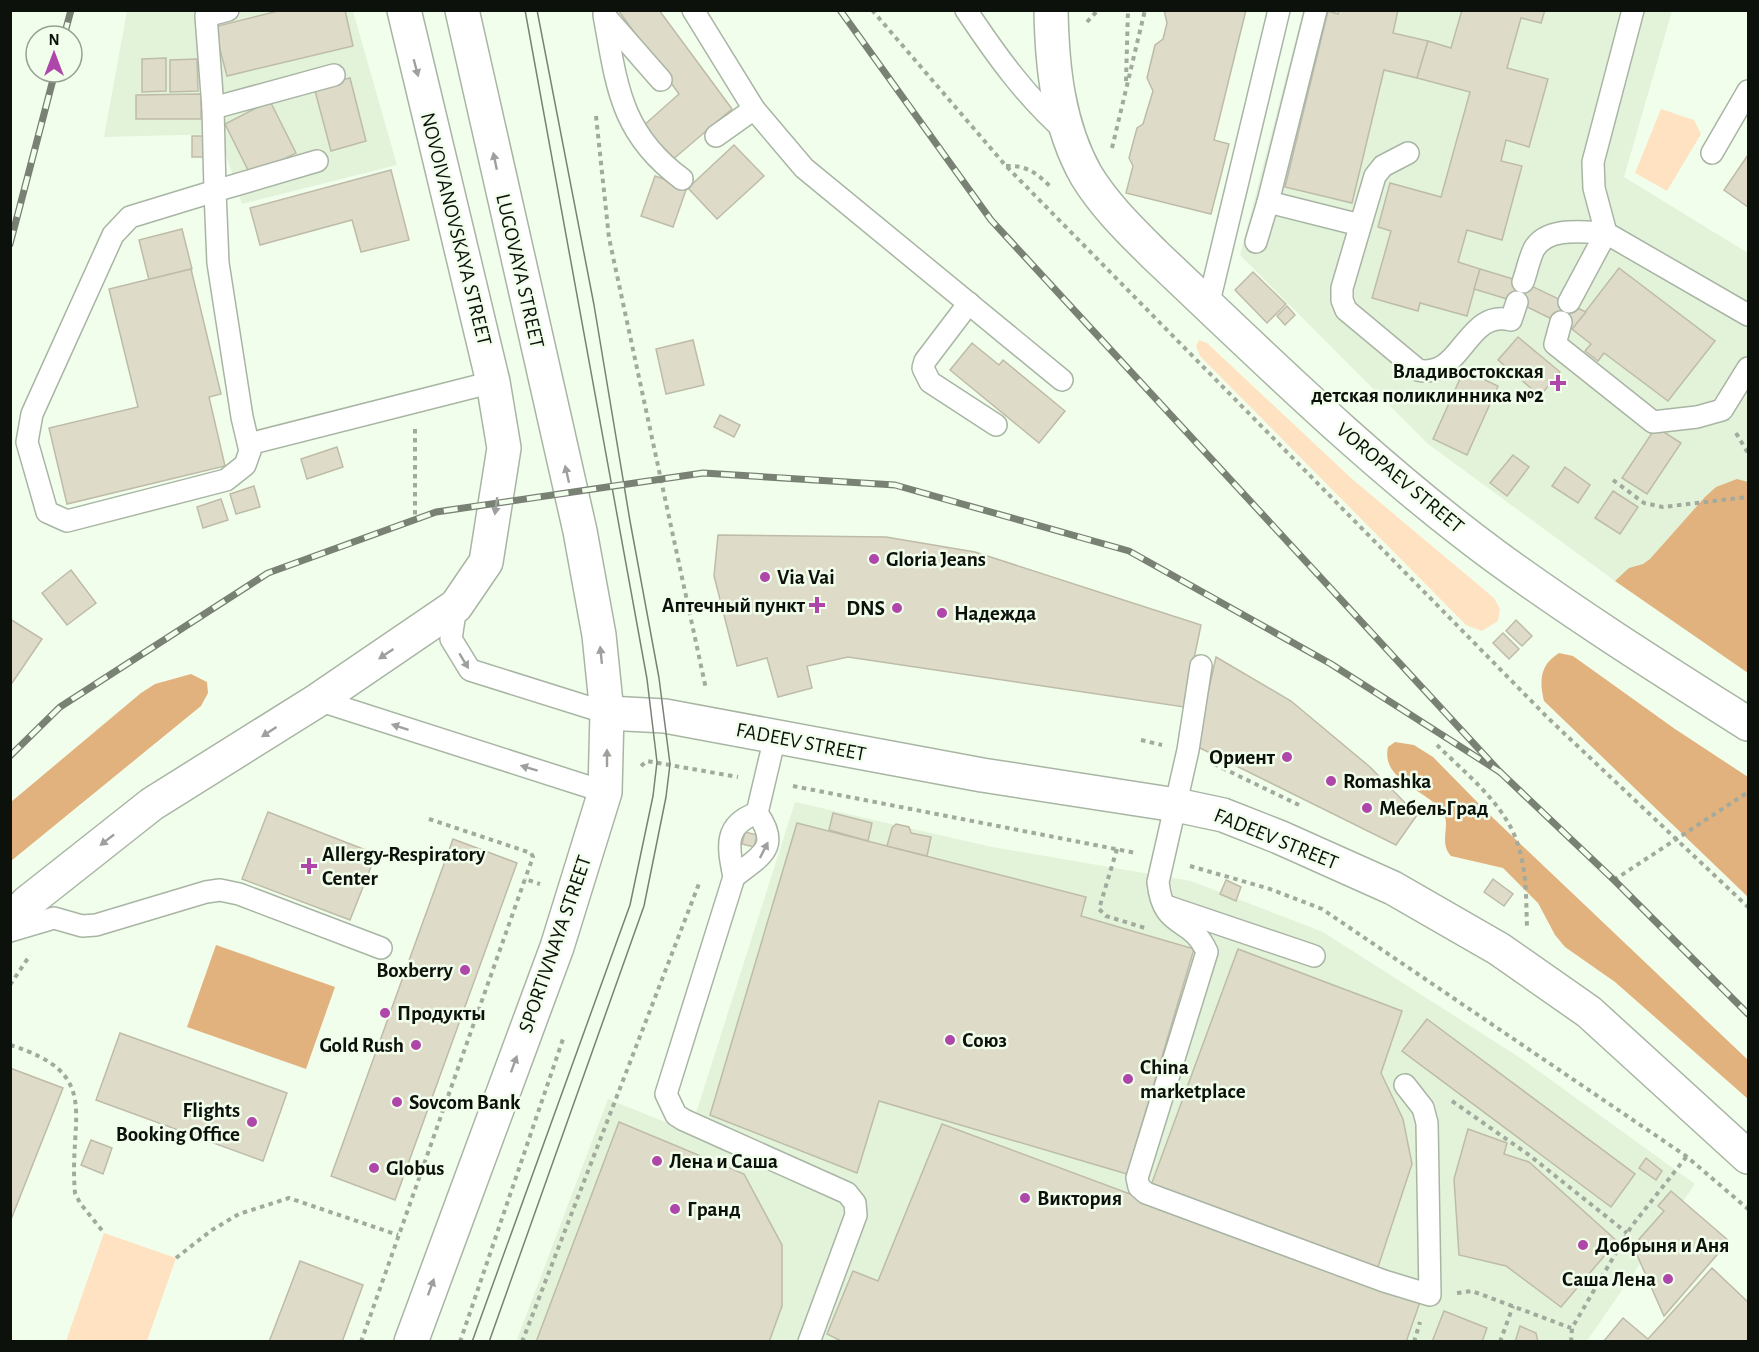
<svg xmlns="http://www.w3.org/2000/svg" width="1759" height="1352" viewBox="0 0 1759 1352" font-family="'Alegreya Sans',sans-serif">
  <rect width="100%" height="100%" fill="#f2feec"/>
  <!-- built -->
  <g fill="#e2f3da">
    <path d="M127 11H353L397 165 242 204 219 134 104 137Z"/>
    <path d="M1303 11H1672L1624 177 1748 253V673L1615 581 1428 444 1240 255Z"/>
    <path d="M795 802 992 847 1191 881 1323 932 1522 1059 1695 1184 1587 1341 516 1342 608 1099 690 1132Z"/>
  </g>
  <!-- green -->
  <g fill="#fee2c2">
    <path d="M1661 109 1694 120 1701 134 1667 191 1635 173Z"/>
    <path d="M1199 340 1207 343 1351 478 1494 598 1500 609 1498 621 1482 631 1466 625 1200 356 1196 346Z"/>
    <path d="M104 1233 176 1258 147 1341H66Z"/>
  </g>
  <!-- forest -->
  <g fill="#e1b27e">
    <path d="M1737 479 1748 482V673L1615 581 1629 568 1643 564 1650 559 1705 497 1716 487Z"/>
    <path d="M1559 653 1573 656 1675 729 1748 777V897L1544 701C1539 680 1540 665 1559 653Z"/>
    <path d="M191 674 207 682 208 693 201 706 11 861V802L141 693 155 684Z"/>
    <path d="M1395 742 1414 745 1433 757 1490 815 1748 1060V1099L1615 982 1565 947 1555 935 1538 903 1503 868 1451 856C1437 841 1454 822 1440 808 1422 789 1381 779 1388 747Z"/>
    <path d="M216 945 335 987 306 1069 187 1027Z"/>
  </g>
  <!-- building -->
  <g fill="#dedcc8" stroke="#bebca8" stroke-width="1.5">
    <path d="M282 10H345L353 46 227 76 214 27Z"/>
    <path d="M618 10H659L732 109 671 161 643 126 679 94Z"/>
    <path d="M1164 10H1246L1214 140 1229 144 1211 214 1126 193 1133 166 1129 158 1137 128 1143 124 1153 91 1147 78 1155 45 1163 39 1167 23Z"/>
    <path d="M1339 10H1398L1393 33 1428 41 1417 78 1384 70 1352 203 1285 187 1328 11 1338 14Z"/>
    <path d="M1462 10H1545L1541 23 1521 18 1507 68 1548 79 1529 147 1506 140 1501 161 1522 166 1502 240 1467 230 1458 262 1480 269 1467 316 1420 303 1418 311 1372 298 1391 231 1378 227 1390 183 1441 197 1470 92 1417 78 1428 41 1451 48Z"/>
    <path d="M166 58V91L142 92V59Z"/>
    <path d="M197 59 198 91 170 92V60Z"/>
    <path d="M350 78 366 141 331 151 314 87Z"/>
    <path d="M201 94V119H136V95Z"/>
    <path d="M270 101 296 153 251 176 225 124Z"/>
    <path d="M192 136H207L208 157H192Z"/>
    <path d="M734 145 764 176 717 219 688 188Z"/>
    <path d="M1748 155V207L1724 190Z"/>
    <path d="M391 170 409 240 361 252 352 220 260 245 250 208Z"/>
    <path d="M655 176 687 187 673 227 641 216Z"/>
    <path d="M182 229 192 269 149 280 139 240Z"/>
    <path d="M1619 268 1715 341 1668 401 1604 353 1598 361 1585 351 1591 344 1572 329Z"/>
    <path d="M191 269 221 394 209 397 225 466 67 504 49 428 138 407 109 289Z"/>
    <path d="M1480 269 1523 282 1586 312 1572 329 1517 302 1474 289Z"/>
    <path d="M1253 272 1286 304 1267 323 1235 290Z"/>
    <path d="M1287 306 1295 315 1285 325 1277 316Z"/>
    <path d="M1518 337 1560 372 1540 396 1498 360Z"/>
    <path d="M693 340 704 385 666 394 656 349Z"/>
    <path d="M972 343 999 365 1003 360 1065 411 1039 443 950 370Z"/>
    <path d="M1464 370 1498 386 1467 455 1433 439Z"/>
    <path d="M720 415 740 425 734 437 714 427Z"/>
    <path d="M1656 427 1681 443 1647 494 1622 478Z"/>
    <path d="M337 447 343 467 307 479 301 459Z"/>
    <path d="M1513 455 1529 467 1507 496 1490 483Z"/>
    <path d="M1565 467 1590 485 1578 503 1552 486Z"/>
    <path d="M254 486 260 507 236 514 230 494Z"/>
    <path d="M1613 491 1638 507 1620 534 1595 518Z"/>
    <path d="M221 499 228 520 203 528 197 507Z"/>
    <path d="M718 535 886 537 975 552 1201 625 1184 707 848 657 807 666 812 688 778 697 767 658 737 666 714 576Z"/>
    <path d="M71 570 96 603 67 625 42 593Z"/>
    <path d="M10 619 42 639 10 686Z"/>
    <path d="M1516 620 1532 636 1522 646 1506 631Z"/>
    <path d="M1503 633 1519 649 1509 659 1493 643Z"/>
    <path d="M1216 657 1291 701 1370 767 1417 815 1396 845 1196 746Z"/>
    <path d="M268 812 376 854 350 920 242 879Z"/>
    <path d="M833 813 872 823 868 841 829 830Z"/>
    <path d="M797 823 1086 897 1081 916 1194 949 1127 1174 879 1101 857 1173 710 1115Z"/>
    <path d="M896 824 909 827 911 833 931 837 927 856 887 846 892 828Z"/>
    <path d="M745 832 757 835 754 847 742 844Z"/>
    <path d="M453 839 517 863 395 1200 331 1176Z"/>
    <path d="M1493 879 1513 894 1504 906 1484 892Z"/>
    <path d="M1226 880 1241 887 1236 901 1220 894Z"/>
    <path d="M1238 949 1402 1011 1381 1073 1403 1119 1412 1164 1377 1270 1150 1188Z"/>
    <path d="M1427 1019 1635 1174 1611 1207 1402 1051Z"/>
    <path d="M120 1033 287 1093 263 1161 96 1100Z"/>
    <path d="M10 1068 63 1088 10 1222Z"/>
    <path d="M619 1122 744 1174 782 1245V1306L769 1342H536Z"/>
    <path d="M942 1124 1420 1302 1406 1342H843L827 1334 853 1271 878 1281Z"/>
    <path d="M1468 1129 1507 1143 1504 1154 1529 1162 1617 1241 1561 1307 1506 1266 1459 1255 1454 1179Z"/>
    <path d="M91 1140 112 1148 103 1174 81 1165Z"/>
    <path d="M1646 1158 1662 1171 1656 1180 1639 1168Z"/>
    <path d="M1671 1191 1729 1241 1664 1316 1633 1246 1664 1211 1658 1206Z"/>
    <path d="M300 1261 363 1285 342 1342H269Z"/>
    <path d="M1712 1268 1748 1302V1342H1603L1623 1318 1648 1339Z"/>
    <path d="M1444 1311 1487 1328 1482 1342H1432Z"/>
    <path d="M1520 1326 1536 1333 1538 1342H1515Z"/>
  </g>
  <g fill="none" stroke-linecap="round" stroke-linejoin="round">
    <!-- lane casing -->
    <g stroke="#a9b5a4" stroke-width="24">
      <g id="lane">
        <path d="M693 10 754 109 804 168 1062 380"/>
        <path d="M966 10C996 55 1026 97 1067 133"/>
        <path d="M1316 10 1268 202 1360 225"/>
        <path d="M1633 10 1593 162 1594 188 1606 233 1748 315"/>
        <path d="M604 15C617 86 620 133 682 179"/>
        <path d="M605 16 661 80"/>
        <path d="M213 108 206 16 228 10"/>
        <path d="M716 136 754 109"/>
        <path d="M1408 153 1383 166 1375 176 1342 288V300L1346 310 1418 370C1462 380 1466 308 1511 320L1517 302"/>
        <path d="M1712 153 1748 91"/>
        <path d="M317 161 215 191 218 263 242 417 250 451 245 465 226 480 67 521 47 512 27 442 32 414 113 235 130 217 215 191 213 108 334 75"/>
        <path d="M1256 242 1268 202"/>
        <path d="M1523 282C1527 271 1529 259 1534 249 1547 226 1585 232 1606 233L1569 302"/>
        <path d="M969 303 925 361 923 368 930 382 996 425"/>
        <path d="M1208 306 1279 10"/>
        <path d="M1561 322 1555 344 1653 422 1697 417 1722 410 1748 368"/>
        <path d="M249 444 493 382"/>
        <path d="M456 606 451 639 470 670 607 713"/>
        <path d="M1201 666 1188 750 1158 882C1163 931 1191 915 1207 952L1137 1178 1139 1187 1146 1193 1384 1281 1430 1295 1427 1123 1423 1108 1405 1085"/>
        <path d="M318 700 605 792"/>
        <path d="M775 737 757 813C723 825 728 847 734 877L666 1094 676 1115 684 1120 847 1193 855 1203 856 1215 809 1342"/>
        <path d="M734 877C760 856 782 848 757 813"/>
        <path d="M1169 907 1314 956"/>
        <path d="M10 931 54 918 82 926 96 925 206 892 220 890 239 894 381 948"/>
      </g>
    </g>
    <!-- secondary casing -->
    <g stroke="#a9b5a4" stroke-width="36">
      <path id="secondary" d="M1051 10C1052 67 1058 125 1086 175 1104 205 1131 231 1155 255 1265 359 1373 466 1495 556 1577 616 1663 670 1748 724"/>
    </g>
    <!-- primary casing -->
    <g stroke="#a9b5a4" stroke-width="36">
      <g id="primary">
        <path d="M607 713 665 716 982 775 1176 805 1223 815 1279 837 1393 888 1499 949 1589 1012 1748 1157"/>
        <path d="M10 920 28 902 152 804 318 700 456 606 486 562 504 448 493 382 404 10"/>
        <path d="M411 1342 557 947 605 792 607 713 599 635 580 531 462 10"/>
      </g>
    </g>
    <!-- path -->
    <g stroke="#a1aa9d" stroke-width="4" stroke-dasharray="4.5 4.5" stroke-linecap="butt">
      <path d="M872 10 1006 166 1549 719 1748 907"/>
      <path d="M1087 22 1098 10"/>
      <path d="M1126 81 1128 10"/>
      <path d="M596 116 609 238 706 689"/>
      <path d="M1112 148 1145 10"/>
      <path d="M1006 166C1028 165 1037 174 1052 188"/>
      <path d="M415 429V519"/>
      <path d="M1736 433 1748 453"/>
      <path d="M1613 480 1644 503 1663 507 1748 497"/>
      <path d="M1141 740 1162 745"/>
      <path d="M1437 745C1466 774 1506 805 1518 845 1527 872 1526 900 1527 928"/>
      <path d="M1214 764 1299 805"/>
      <path d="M641 766 647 761 738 777"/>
      <path d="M793 786 1136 853"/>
      <path d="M429 819 531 853 533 857 525 879"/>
      <path d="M1117 849 1099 909 1106 916 1145 928"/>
      <path d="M1190 866 1270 889 1322 909 1686 1156 1748 1209"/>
      <path d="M1614 880 1748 792"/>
      <path d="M10 985 30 955"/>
      <path d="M10 1045C104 1074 68 1116 75 1193L80 1203 104 1233"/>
      <path d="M1452 1101 1529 1155 1627 1233"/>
      <path d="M176 1258 212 1230 239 1214 289 1198 398 1235"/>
      <path d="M1457 1293 1472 1291 1571 1328"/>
      <path d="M361 1342 525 879 540 884"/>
      <path d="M460 1342 564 1036"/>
      <path d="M522 1342 700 881"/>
      <path d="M1414 1342 1420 1322"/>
      <path d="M1500 1342 1513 1306"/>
      <path d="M1571 1342 1572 1328 1631 1227 1687 1156"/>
    </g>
    <!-- lane -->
    <use href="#lane" stroke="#fff" stroke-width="21"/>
    <!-- secondary -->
    <use href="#secondary" stroke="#fff" stroke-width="33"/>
    <!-- primary -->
    <use href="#primary" stroke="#fff" stroke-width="33"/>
    <!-- tram -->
    <g stroke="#798175" stroke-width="1.5">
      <path d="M472 1342 630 905 653 796 657 762 647 679 525 10"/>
      <path d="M489 1342 644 906 666 797 670 764 659 678 630 521 594 305 537 10"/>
    </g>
    <!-- rail casing -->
    <g stroke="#798175" stroke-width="7">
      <g id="rail">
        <path d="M840 10 991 220 1500 772 1614 880 1748 1014"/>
        <path d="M64 36 71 10"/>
        <path d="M10 244 55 72"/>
        <path d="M10 756 60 707 268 573 436 512 703 473 895 485 1129 551 1331 664 1500 772"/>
      </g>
    </g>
    <!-- rail -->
    <use href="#rail" stroke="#f2feec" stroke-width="4.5" stroke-dasharray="14" stroke-linecap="butt"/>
  </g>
  <!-- one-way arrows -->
  <defs><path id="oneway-solid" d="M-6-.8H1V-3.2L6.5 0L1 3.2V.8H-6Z" transform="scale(1.5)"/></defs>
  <g fill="#9ea09d">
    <use href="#oneway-solid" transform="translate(416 68) rotate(75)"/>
    <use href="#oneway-solid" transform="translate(495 161) rotate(-102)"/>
    <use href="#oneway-solid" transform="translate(567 474) rotate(-103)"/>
    <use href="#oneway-solid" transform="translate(496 506) rotate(98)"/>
    <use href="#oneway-solid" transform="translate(386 654) rotate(146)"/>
    <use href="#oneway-solid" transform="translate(601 655) rotate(-96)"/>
    <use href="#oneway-solid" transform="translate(464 661) rotate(59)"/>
    <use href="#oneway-solid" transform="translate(400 727) rotate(-162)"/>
    <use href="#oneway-solid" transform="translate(269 732) rotate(147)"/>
    <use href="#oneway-solid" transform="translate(607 758) rotate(-90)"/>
    <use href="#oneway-solid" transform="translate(529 768) rotate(-163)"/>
    <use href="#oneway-solid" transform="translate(107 840) rotate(142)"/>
    <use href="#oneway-solid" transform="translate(764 850) rotate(-63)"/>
    <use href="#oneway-solid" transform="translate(514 1064) rotate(-70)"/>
    <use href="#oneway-solid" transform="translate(431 1287) rotate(-70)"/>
  </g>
  <!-- markers -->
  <g fill="#af46a9" stroke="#f2feec" stroke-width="2">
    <path d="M1555 374h6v6h6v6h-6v6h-6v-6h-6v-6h6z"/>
    <circle cx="874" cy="559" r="6"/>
    <circle cx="765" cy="577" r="6"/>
    <path d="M814 596h6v6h6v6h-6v6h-6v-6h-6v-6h6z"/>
    <circle cx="897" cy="608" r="6"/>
    <circle cx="942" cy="613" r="6"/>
    <circle cx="1287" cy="757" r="6"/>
    <circle cx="1331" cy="781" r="6"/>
    <circle cx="1367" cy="808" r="6"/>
    <path d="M306 857h6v6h6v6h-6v6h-6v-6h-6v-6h6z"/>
    <circle cx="465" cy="970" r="6"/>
    <circle cx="385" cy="1013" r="6"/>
    <circle cx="950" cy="1040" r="6"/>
    <circle cx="416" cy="1045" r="6"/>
    <circle cx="1128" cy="1079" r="6"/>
    <circle cx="397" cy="1102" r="6"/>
    <circle cx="252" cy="1122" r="6"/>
    <circle cx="657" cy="1161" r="6"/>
    <circle cx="374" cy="1168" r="6"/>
    <circle cx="1025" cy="1198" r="6"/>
    <circle cx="675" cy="1209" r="6"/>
    <circle cx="1583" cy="1245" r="6"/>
    <circle cx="1668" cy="1279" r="6"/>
  </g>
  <g text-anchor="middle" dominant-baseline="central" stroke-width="5" stroke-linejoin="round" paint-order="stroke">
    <!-- street labels -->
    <g font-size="21" fill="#0d110b" stroke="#f2feec">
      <text transform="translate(456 229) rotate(76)">NOVOIVANOVSKAYA STREET</text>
      <text transform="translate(520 271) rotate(77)">LUGOVAYA STREET</text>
      <text transform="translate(1400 478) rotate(40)">VOROPAEV STREET</text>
      <text transform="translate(801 742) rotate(11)">FADEEV STREET</text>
      <text transform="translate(1276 839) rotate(22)">FADEEV STREET</text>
      <text transform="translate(555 944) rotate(-71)">SPORTIVNAYA STREET</text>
    </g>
    <!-- poi labels -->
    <g font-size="21" font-weight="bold" fill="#0d110b" stroke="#f2feec" text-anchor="start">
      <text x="1544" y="371" text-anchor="end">Владивостокская<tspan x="1544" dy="24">детская поликлинника №2</tspan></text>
      <text x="886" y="559">Gloria Jeans</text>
      <text x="777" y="577">Via Vai</text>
      <text x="805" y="605" text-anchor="end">Аптечный пункт</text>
      <text x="885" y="608" text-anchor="end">DNS</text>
      <text x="954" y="613">Надежда</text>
      <text x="1275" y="757" text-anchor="end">Ориент</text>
      <text x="1343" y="781">Romashka</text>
      <text x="1379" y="808">МебельГрад</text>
      <text x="322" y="854">Allergy-Respiratory<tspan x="322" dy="24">Center</tspan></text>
      <text x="453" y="970" text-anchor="end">Boxberry</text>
      <text x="397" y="1013">Продукты</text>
      <text x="962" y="1040">Союз</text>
      <text x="404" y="1045" text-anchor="end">Gold Rush</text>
      <text x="1140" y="1067">China<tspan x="1140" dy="24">marketplace</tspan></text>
      <text x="409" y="1102">Sovcom Bank</text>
      <text x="240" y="1110" text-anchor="end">Flights<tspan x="240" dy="24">Booking Office</tspan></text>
      <text x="669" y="1161">Лена и Саша</text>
      <text x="386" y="1168">Globus</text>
      <text x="1037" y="1198">Виктория</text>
      <text x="687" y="1209">Гранд</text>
      <text x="1595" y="1245">Добрыня и Аня</text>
      <text x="1656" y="1279" text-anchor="end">Саша Лена</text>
    </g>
  </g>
  <!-- border -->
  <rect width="1759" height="1352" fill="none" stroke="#0d110b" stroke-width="24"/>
  <!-- north arrow -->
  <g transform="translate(54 54)"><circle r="28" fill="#f2feec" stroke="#969f92" stroke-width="1.5"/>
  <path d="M0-4.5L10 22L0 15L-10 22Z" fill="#af46a9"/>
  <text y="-9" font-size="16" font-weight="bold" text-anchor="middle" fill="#0d110b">N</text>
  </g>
</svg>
